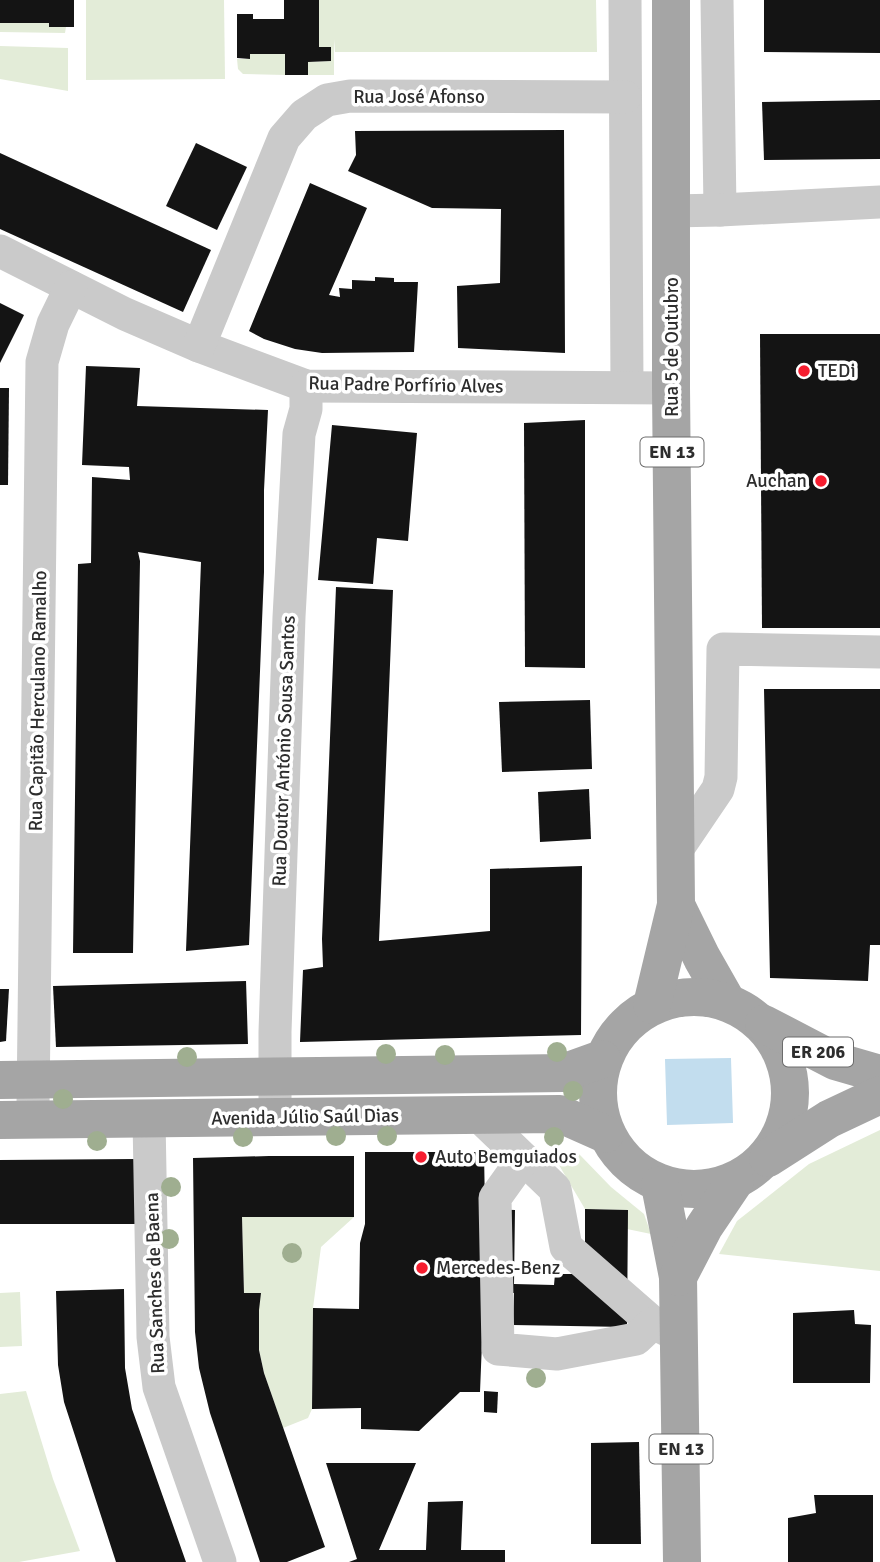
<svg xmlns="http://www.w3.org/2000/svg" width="880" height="1562" viewBox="0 0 880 1562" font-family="Signika,sans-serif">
  <rect width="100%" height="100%" fill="#fff"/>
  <!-- green -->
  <g fill="#e3ecd8">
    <path d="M86 0H224L225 79 86 80Z"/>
    <path d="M319 0H596L597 52H335L334 39V75H308V62L331 61V47H319Z"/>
    <path d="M0 23H49V27H66L65 33 0 32Z"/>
    <path d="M0 46 68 48V91L0 79Z"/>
    <path d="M250 54H285V75L243 74 238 69 237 59H249Z"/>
    <path d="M880 1130V1271L719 1254 737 1221 809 1164Z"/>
    <path d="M579 1154 611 1187 644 1214 651 1234 627 1229V1210L585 1209 553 1155Z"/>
    <path d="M242 1217H354L321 1247 313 1308 312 1409 308 1418 283 1428 264 1373 259 1350V1310L244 1293Z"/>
    <path d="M20 1292 22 1346 0 1347V1293Z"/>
    <path d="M26 1391 53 1479 80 1551 19 1562H0V1394Z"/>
  </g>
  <!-- water -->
  <path fill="#c2ddee" d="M731 1058 733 1123 667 1125 665 1059Z"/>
  <!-- building -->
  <g fill="#141414">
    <path d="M0 0H74V27H49V23H0Z"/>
    <path d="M284 0H319V47H331V61L308 62V75H285V54H250V59L237 58V14H253V19H284Z"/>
    <path d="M764 0H880V53L764 52Z"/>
    <path d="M880 100V159L764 160 762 102Z"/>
    <path d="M564 130 565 353 458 348 457 286 500 283 501 209 432 208 348 171 356 155 355 131Z"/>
    <path d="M196 143 247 167 217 230 166 206Z"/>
    <path d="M0 153 211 250 183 312 0 229Z"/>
    <path d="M310 183 367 208 329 295 340 297 339 288 352 289V280L375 281V277L394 278V282H418L414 352 322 353 295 349 264 339 249 331Z"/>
    <path d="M0 303 24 315 0 363Z"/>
    <path d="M760 334H880V628H762Z"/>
    <path d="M86 366 140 368 137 406 268 410 264 490V572L249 945 186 951 201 562 138 552 140 561 133 953H73L78 564 91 563 92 477 130 480 129 467 82 465Z"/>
    <path d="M0 388H9L8 485H0Z"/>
    <path d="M585 420V668L525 667 524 423Z"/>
    <path d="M332 425 417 433 408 541 377 538 373 584 318 580Z"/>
    <path d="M336 587 393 590 379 941 490 931V869L582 866 581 1035 300 1042 303 970 323 967 322 939Z"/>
    <path d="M764 689H880V945H870L868 981 770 978Z"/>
    <path d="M590 700 592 769 502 772 499 702Z"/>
    <path d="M589 789 591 839 540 842 538 792Z"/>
    <path d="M246 981 248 1044 56 1047 53 986Z"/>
    <path d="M0 989H9L6 1041 0 1042Z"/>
    <path d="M365 1152H484L485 1209 515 1210 514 1284 554 1285 555 1274H585V1209L628 1210 627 1327 513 1325 514 1293 484 1292 480 1392H460L419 1431 361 1429V1408L312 1409 313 1308 359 1309 360 1243 365 1224Z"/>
    <path d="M269 1156H354V1217H242L244 1293H261L259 1310V1350L264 1373 325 1547 287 1562H260L210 1413 199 1368 195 1332 193 1158Z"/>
    <path d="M136 1159 135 1224H0V1160Z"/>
    <path d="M124 1289 125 1368 132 1409 186 1562H116L64 1402 58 1365 56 1291Z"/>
    <path d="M854 1310 855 1324 871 1325 870 1383H793V1313Z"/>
    <path d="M484 1391 498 1392 497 1413 484 1412Z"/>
    <path d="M639 1442 641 1544H591V1443Z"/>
    <path d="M326 1463H416L379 1550H426L428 1502 463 1501 461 1550H505V1562H349L357 1559Z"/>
    <path d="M814 1495H873V1562H788V1518L816 1513Z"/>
  </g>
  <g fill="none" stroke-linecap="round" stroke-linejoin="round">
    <!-- minor -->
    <g stroke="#cacaca" stroke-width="33">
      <path d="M625 0 627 387"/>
      <path d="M717 0 720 210"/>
      <path d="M672 211 720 210 880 202"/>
      <path d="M0 251 125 314 199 346 306 386 671 388"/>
      <path d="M199 346 284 138 304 115 327 100 350 96 625 97"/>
      <path d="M676 851 718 789 721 777 723 649 880 652"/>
      <path d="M275 1104V1032L289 617 299 434 306 409V386"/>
      <path d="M33 1105 42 362 53 324 71 287"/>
      <path d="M478 1115 555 1189 566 1247 653 1323"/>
      <path d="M149 1119 153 1337 159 1387 220 1562"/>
      <path d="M523 1159 495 1198 498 1349 557 1354 636 1339 653 1323 679 1336"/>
    </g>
    <!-- major -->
    <g stroke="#a5a5a5" stroke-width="38">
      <path d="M676 905 702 958 727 1002"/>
      <circle cx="694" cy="1093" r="96"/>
      <path d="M652 1005 676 905 671 388V0"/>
      <path d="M764 1024 835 1061 880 1074"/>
      <path d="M0 1080 563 1073 602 1059"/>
      <path d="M0 1120 560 1114 605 1134"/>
      <path d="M768 1158 829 1119 880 1095"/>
      <path d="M660 1185 678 1277 682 1562"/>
      <path d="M678 1277 704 1227 735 1181"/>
    </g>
  </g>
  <!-- trees -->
  <g fill="#9fae90">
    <circle cx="557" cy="1052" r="10"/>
    <circle cx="386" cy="1054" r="10"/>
    <circle cx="445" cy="1055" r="10"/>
    <circle cx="187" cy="1057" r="10"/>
    <circle cx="573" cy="1091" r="10"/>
    <circle cx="63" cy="1099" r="10"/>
    <circle cx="336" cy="1136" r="10"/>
    <circle cx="387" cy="1136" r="10"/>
    <circle cx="243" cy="1137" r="10"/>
    <circle cx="554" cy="1137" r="10"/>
    <circle cx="97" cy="1141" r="10"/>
    <circle cx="171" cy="1187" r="10"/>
    <circle cx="169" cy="1239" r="10"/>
    <circle cx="292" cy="1253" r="10"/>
    <circle cx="536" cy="1378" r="10"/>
  </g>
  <!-- markers -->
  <g fill="#f61d2f" stroke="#fff" stroke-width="2.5">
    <circle cx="804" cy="371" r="7"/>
    <circle cx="821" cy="481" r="7"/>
    <circle cx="421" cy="1157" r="7"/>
    <circle cx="422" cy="1268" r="7"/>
  </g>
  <g text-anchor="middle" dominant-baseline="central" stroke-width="7" stroke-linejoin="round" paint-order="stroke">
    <!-- shield labels -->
    <g fill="#fff" stroke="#6c6c6c" stroke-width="2">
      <rect x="640.5" y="437.5" width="63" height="29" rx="5"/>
      <rect x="783" y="1037.5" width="70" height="29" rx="5"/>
      <rect x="649.5" y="1434.5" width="63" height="29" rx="5"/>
    </g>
    <g font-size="18" font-weight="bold" fill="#2d2d2d">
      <text x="672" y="452">EN 13</text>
      <text x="818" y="1052">ER 206</text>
      <text x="681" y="1449">EN 13</text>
    </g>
    <!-- street labels -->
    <g font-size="19" fill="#2d2d2d" stroke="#fff">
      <text x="419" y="97">Rua José Afonso</text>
      <text transform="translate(672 347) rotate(-90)">Rua 5 de Outubro</text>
      <text transform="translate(406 385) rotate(1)">Rua Padre Porfírio Alves</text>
      <text transform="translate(38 701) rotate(-89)">Rua Capitão Herculano Ramalho</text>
      <text transform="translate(284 751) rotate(-88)">Rua Doutor António Sousa Santos</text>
      <text transform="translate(305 1117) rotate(-1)">Avenida Júlio Saúl Dias</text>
      <text transform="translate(155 1283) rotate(-92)">Rua Sanches de Baena</text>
    </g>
    <!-- poi labels -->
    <g font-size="19" fill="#2d2d2d" stroke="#fff" text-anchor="start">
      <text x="818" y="371">TEDi</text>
      <text x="807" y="481" text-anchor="end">Auchan</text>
      <text x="435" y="1157">Auto Bemguiados</text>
      <text x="436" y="1268">Mercedes-Benz</text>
    </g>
  </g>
</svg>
